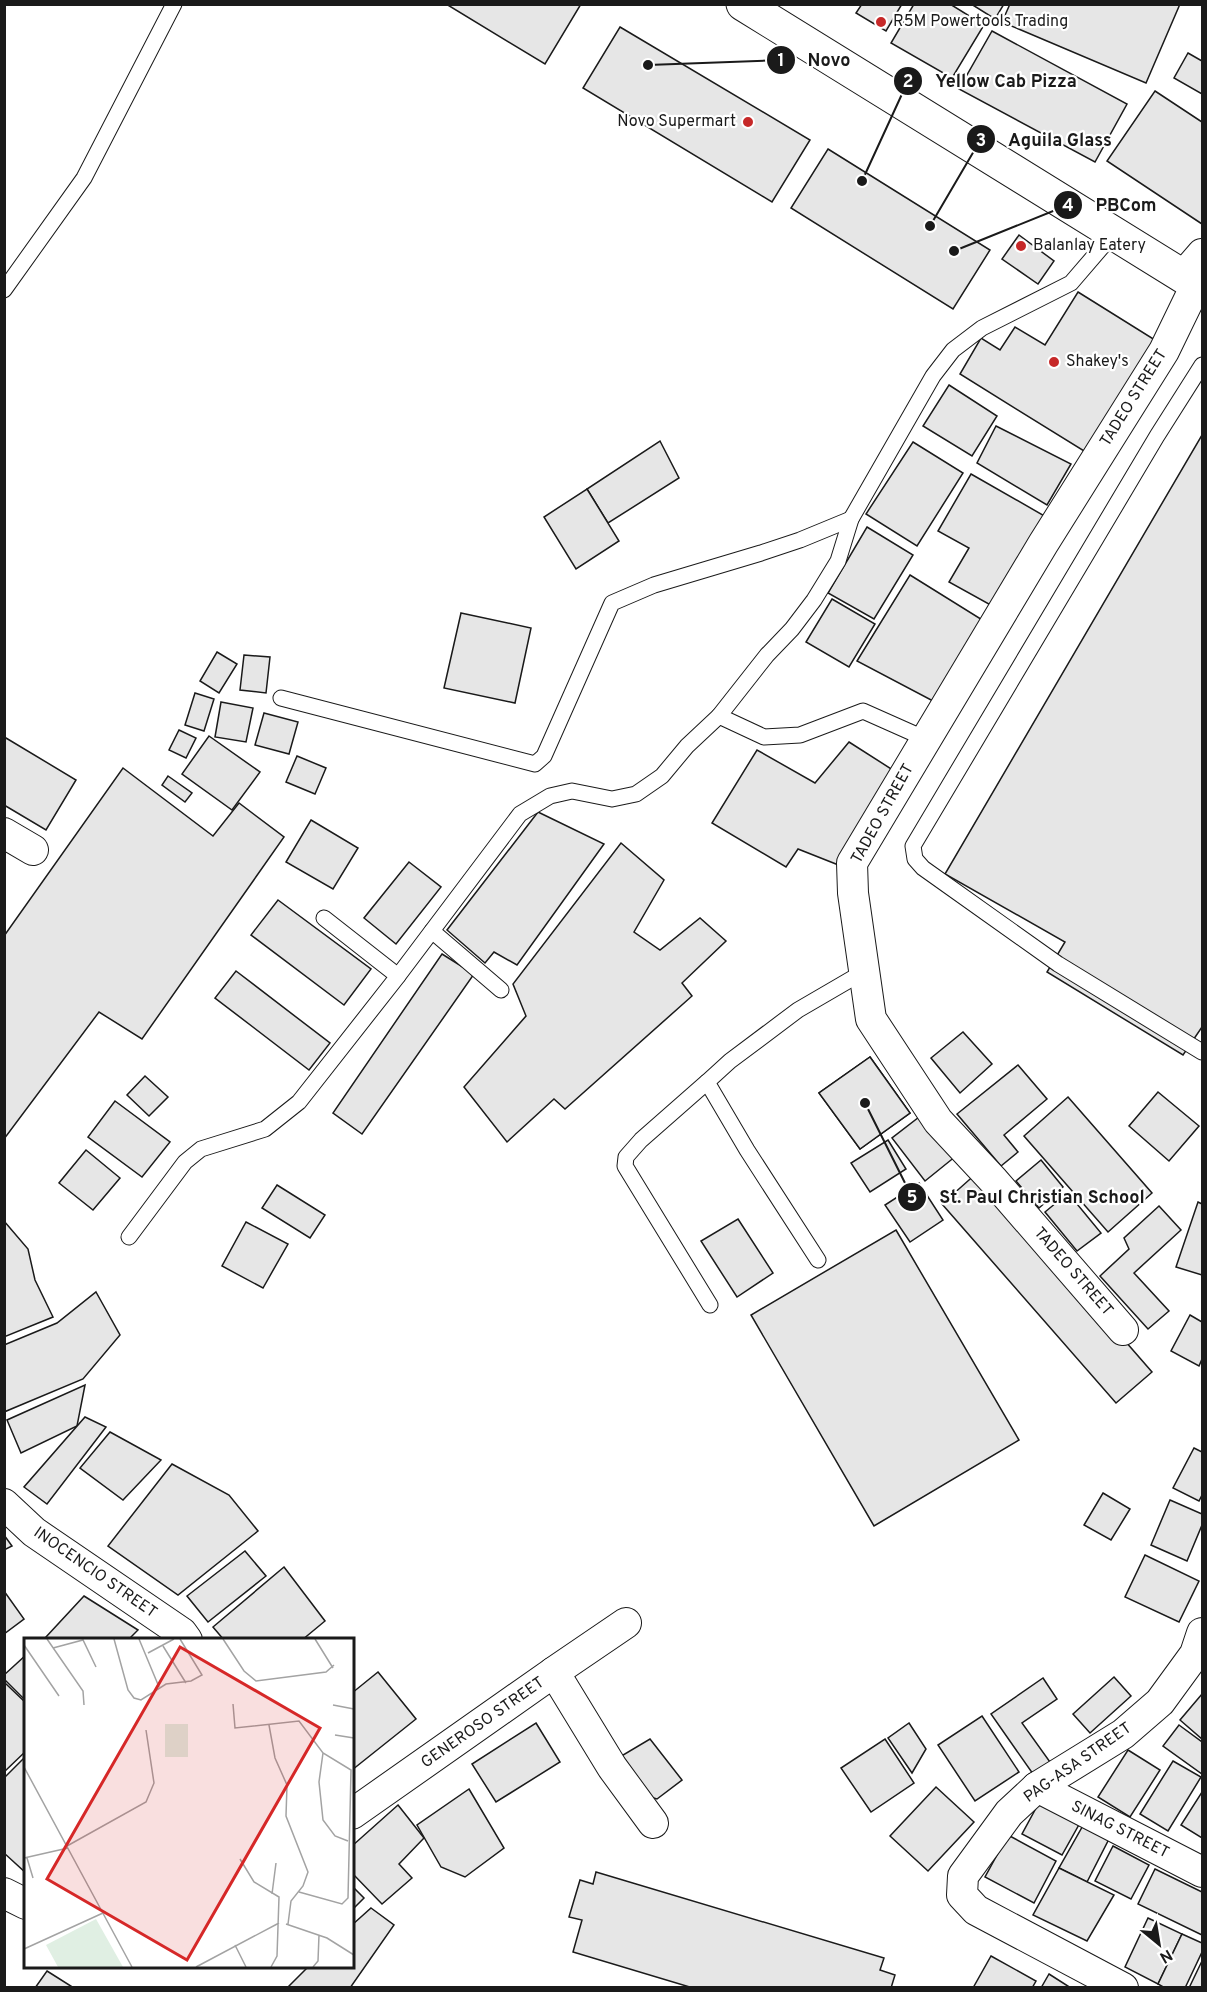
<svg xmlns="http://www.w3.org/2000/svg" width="1207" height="1992" viewBox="0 0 1207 1992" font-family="Overpass,sans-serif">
  <rect width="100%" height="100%" fill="#fff"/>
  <!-- building -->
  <g fill="#e6e6e6" stroke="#1a1a1a" stroke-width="1.5">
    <path d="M446 4H581L545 64Z"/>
    <path d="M862 4H902L886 31 856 13Z"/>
    <path d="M914 4H950L984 25 952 78 891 43Z"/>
    <path d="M971 4H1004L995 19Z"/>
    <path d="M1010 4H1180L1146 83 1002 22Z"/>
    <path d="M620 27 810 140 772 202 583 88Z"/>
    <path d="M992 31 1127 104 1095 162 959 89Z"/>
    <path d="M1188 53 1202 61V94L1174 78Z"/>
    <path d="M1155 91 1202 122V224L1107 161Z"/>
    <path d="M828 149 990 250 953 309 791 208Z"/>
    <path d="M1019 235 1054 261 1038 284 1002 259Z"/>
    <path d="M1078 292 1155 340 1084 451 960 374 981 338 1000 350 1015 327 1045 345Z"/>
    <path d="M949 385 997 416 972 456 923 426Z"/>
    <path d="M996 426 1071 464 1047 505 977 463Z"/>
    <path d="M1202 435V1027L1183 1055 1047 972 1065 942 945 874Z"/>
    <path d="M660 441 679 478 608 523 587 489Z"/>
    <path d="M913 442 963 473 917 546 866 514Z"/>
    <path d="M971 474 1048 518 996 608 949 582 969 548 938 531Z"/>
    <path d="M587 489 619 541 576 569 544 517Z"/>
    <path d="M867 527 913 555 874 619 828 593Z"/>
    <path d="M910 575 984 621 933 701 857 661Z"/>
    <path d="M832 599 875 624 849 667 806 642Z"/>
    <path d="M461 613 531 628 515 703 444 688Z"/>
    <path d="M217 652 237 664 219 693 200 681Z"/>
    <path d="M244 655 270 657 266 693 240 690Z"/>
    <path d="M195 693 214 699 204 731 185 725Z"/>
    <path d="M221 702 253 708 246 742 215 737Z"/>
    <path d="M264 713 298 722 289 754 255 745Z"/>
    <path d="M179 730 196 738 186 758 169 750Z"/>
    <path d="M209 736 260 772 232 810 182 774Z"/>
    <path d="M6 738 76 780 46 830 4 805V742Z"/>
    <path d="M849 742 896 772 841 866 798 849 786 867 712 823 757 750 815 783Z"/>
    <path d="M297 756 326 768 315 794 286 782Z"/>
    <path d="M123 768 213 836 239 803 284 837 142 1039 99 1012 4 1139V936Z"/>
    <path d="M168 776 192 793 185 802 162 785Z"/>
    <path d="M538 812 604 844 517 965 494 952 485 963 447 930Z"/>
    <path d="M311 820 358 848 333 889 286 862Z"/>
    <path d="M621 843 664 880 634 932 660 950 700 918 726 941 682 983 692 996 565 1109 554 1099 507 1142 464 1087 526 1016 513 984Z"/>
    <path d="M409 862 441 887 396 944 364 918Z"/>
    <path d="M278 900 371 969 344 1005 251 935Z"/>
    <path d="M442 954 474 974 362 1134 333 1113Z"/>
    <path d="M236 971 330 1043 309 1070 215 998Z"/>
    <path d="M963 1032 992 1064 960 1093 931 1058Z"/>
    <path d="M870 1057 910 1113 860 1149 819 1093Z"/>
    <path d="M870 1057 910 1113 860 1149 819 1093Z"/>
    <path d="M1018 1065 1047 1099 1004 1135 1018 1152 1001 1166 957 1114Z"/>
    <path d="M145 1076 168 1097 149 1116 127 1095Z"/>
    <path d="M1158 1092 1199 1126 1169 1161 1129 1126Z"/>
    <path d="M1068 1097 1152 1193 1108 1232 1024 1136Z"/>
    <path d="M115 1101 170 1142 142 1177 88 1137Z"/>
    <path d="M923 1114 956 1156 925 1181 892 1138Z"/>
    <path d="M888 1140 906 1169 870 1192 851 1163Z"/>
    <path d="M86 1150 120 1178 93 1210 59 1183Z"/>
    <path d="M1041 1160 1063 1187 1039 1208 1016 1181Z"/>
    <path d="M978 1172 1152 1372 1116 1403 942 1204Z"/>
    <path d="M919 1183 943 1220 910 1242 885 1205Z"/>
    <path d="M277 1185 325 1215 310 1238 262 1208Z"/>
    <path d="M1068 1193 1101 1233 1077 1251 1045 1212Z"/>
    <path d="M1198 1202 1202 1204V1275L1176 1267Z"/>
    <path d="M1159 1206 1181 1230 1134 1273 1169 1311 1148 1329 1100 1276 1129 1249 1124 1238Z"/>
    <path d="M738 1219 773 1273 737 1297 701 1241Z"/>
    <path d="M4 1221 28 1249 35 1280 53 1317 4 1337Z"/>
    <path d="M246 1222 288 1244 263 1288 222 1266Z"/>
    <path d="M896 1230 1019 1440 874 1526 751 1315Z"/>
    <path d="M96 1292 120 1335 83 1379 4 1412V1345L57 1323Z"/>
    <path d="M1190 1315 1202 1322V1359L1199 1366 1171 1351Z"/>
    <path d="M85 1385 77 1426 21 1453 7 1420Z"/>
    <path d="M85 1417 106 1427 47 1504 24 1487Z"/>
    <path d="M110 1432 161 1460 123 1500 80 1468Z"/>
    <path d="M1194 1448 1202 1452V1495L1199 1501 1173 1488Z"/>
    <path d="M172 1464 229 1495 258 1531 178 1595 108 1546Z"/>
    <path d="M1103 1493 1130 1509 1111 1540 1084 1525Z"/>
    <path d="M1170 1500 1202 1514V1525L1187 1561 1151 1545Z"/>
    <path d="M4 1535 12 1546 4 1550Z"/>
    <path d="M245 1551 266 1576 208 1622 187 1596Z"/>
    <path d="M1145 1555 1199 1581 1179 1622 1125 1597Z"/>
    <path d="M284 1567 325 1621 302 1640H224L213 1627Z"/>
    <path d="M4 1591 24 1619 4 1634Z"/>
    <path d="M84 1596 138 1630 128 1640H49L46 1637Z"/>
    <path d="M26 1655V1701L4 1679V1675Z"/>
    <path d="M378 1672 416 1719 352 1770V1693Z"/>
    <path d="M1114 1677 1131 1696 1090 1733 1073 1714Z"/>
    <path d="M1043 1678 1057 1699 1022 1723 1050 1762 1033 1774 991 1714Z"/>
    <path d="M4 1682 26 1703V1751L4 1772Z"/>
    <path d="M1202 1694V1739L1180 1720Z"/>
    <path d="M982 1716 1019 1772 975 1801 938 1745Z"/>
    <path d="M536 1723 560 1762 496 1802 472 1764Z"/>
    <path d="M909 1723 926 1749 912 1773 888 1738Z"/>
    <path d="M1179 1725 1202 1742V1774L1163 1746Z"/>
    <path d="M650 1739 682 1780 657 1799 640 1794 618 1758Z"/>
    <path d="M885 1739 914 1783 871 1812 841 1768Z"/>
    <path d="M1128 1750 1160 1770 1130 1817 1098 1797Z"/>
    <path d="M26 1756V1873L4 1853V1778Z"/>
    <path d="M1173 1761 1201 1777 1168 1831 1140 1814Z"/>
    <path d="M936 1787 974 1822 928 1871 890 1836Z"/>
    <path d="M469 1789 504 1848 465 1877 441 1867 417 1825Z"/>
    <path d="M1202 1792V1838L1181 1825Z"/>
    <path d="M1041 1799 1081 1821 1062 1855 1022 1834Z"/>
    <path d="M398 1805 424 1838 399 1864 412 1878 382 1904 352 1873V1846Z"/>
    <path d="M1085 1822 1111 1835 1087 1882 1059 1868Z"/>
    <path d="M1008 1835 1056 1861 1034 1903 985 1877Z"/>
    <path d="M1113 1846 1149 1865 1131 1899 1095 1881Z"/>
    <path d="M1059 1868 1114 1895 1087 1941 1033 1915Z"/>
    <path d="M1155 1869 1202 1892V1935L1138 1904Z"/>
    <path d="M596 1872 884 1958 880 1970 895 1975 891 1988H693L573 1952 582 1920 569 1917 580 1880 593 1884Z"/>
    <path d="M352 1886 364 1898 352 1910Z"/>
    <path d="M371 1908 394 1925 350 1988H287L309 1966H352V1925Z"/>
    <path d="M1148 1918 1182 1934 1158 1984 1125 1967Z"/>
    <path d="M1182 1934 1202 1943V1952L1185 1988H1165L1158 1984Z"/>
    <path d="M991 1956 1036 1981 1032 1988H973Z"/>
    <path d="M1202 1961V1988H1189Z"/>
    <path d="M47 1971 74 1988H35Z"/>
    <path d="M1049 1974 1071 1988H1041Z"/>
  </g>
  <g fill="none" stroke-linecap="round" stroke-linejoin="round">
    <!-- service casing -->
    <g stroke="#1a1a1a" stroke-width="17">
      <g id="service">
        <path d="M4 290 84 178 174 4"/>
        <path d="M1202 365 1157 436 913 846 915 859 923 868 1058 964 1202 1052"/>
        <path d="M281 698 535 764 544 756 612 603 654 585 761 553 800 540 851 519"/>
        <path d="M719 716 767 655 792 629 814 600 838 561 851 519 933 376 953 350 982 328 1071 283 1114 233"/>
        <path d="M432 931 501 990"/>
        <path d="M398 976 520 814 550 796 572 791 612 799 636 794 662 776 687 746 719 716 764 737 800 735 863 711 926 739"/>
        <path d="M707 1082 641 1140 626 1157 625 1166 710 1305"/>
        <path d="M129 1237 185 1162 201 1149 265 1129 299 1102 398 976 324 918"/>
        <path d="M818 1260 747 1150 707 1082 730 1061 798 1010 865 971"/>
      </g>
    </g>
    <!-- minor casing -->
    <g stroke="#1a1a1a" stroke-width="32">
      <g id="minor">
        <path d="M1183 276 1202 254"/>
        <path d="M4 833 33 850"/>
        <path d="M1123 1330 994 1181 938 1121 871 1019 853 893 852 863 1043 544 1164 351 1196 285"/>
        <path d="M4 1504 34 1532 182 1633 187 1640"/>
        <path d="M554 1672 626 1623"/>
        <path d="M1037 1787 1202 1872"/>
        <path d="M352 1814 554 1672 612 1767 653 1823"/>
        <path d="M4 1893 26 1904"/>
        <path d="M1123 1988 976 1910 962 1895 963 1876 1009 1813 1037 1787 1123 1734 1160 1702 1195 1654 1202 1633"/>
      </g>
    </g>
    <!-- trunk casing -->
    <g stroke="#1a1a1a" stroke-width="35">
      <path id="trunk" d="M743 4 1202 288"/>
    </g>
    <!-- service -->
    <use href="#service" stroke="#fff" stroke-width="15"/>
    <!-- minor -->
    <use href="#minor" stroke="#fff" stroke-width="30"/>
    <!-- trunk -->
    <use href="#trunk" stroke="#fff" stroke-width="33"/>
  </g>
  <!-- markers -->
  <g fill="#c62828" stroke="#fff" stroke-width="2">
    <circle cx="881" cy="22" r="6"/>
    <circle cx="748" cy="122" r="6"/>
    <circle cx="1021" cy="246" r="6"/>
    <circle cx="1054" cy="362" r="6"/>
  </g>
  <g text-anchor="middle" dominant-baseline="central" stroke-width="4.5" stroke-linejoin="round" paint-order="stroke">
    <!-- poi labels -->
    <g font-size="16" fill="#1a1a1a" stroke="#fff" text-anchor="start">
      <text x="893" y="22">R5M Powertools Trading</text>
      <text x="736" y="122" text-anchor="end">Novo Supermart</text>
      <text x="1033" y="246">Balanlay Eatery</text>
      <text x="1066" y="362">Shakey's</text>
    </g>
    <!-- street labels -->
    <g font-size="16" fill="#1a1a1a" stroke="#fff">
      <text transform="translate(1134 398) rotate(-58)">TADEO STREET</text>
      <text transform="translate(883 814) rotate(-61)">TADEO STREET</text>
      <text transform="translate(1073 1272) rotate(49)">TADEO STREET</text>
      <text transform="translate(95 1573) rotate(35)">INOCENCIO STREET</text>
      <text transform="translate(483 1723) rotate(-35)">GENEROSO STREET</text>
      <text transform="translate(1078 1763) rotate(-35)">PAG-ASA STREET</text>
      <text transform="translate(1120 1830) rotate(27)">SINAG STREET</text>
    </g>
  </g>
  <!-- overview -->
  <g transform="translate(24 1638)">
    <rect width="330" height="330" fill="#fff"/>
    <path d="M141 86H164V119H141ZM72 281 99 329H34L22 307Z" fill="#e0efe3"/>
    <path fill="none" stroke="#a3a3a3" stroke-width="1.5" d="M23 1 59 53 60 67M90 1 104 52 110 60 117 62 142 46 167 43 178 37 156 1M115 1 135 49M199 1 220 33 232 43 302 34 310 27M291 1 309 30M0 7 35 58M139 8 162 45M29 10 59 2 72 29M124 15 150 1M209 66 211 90 275 83 299 115 327 132 324 260 318 266 275 254M309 67 330 71M245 87 251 120 263 147 262 178 284 234 279 248 267 263 264 286M311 97 330 100M299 115 295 144 299 182 311 198 324 203M0 129 108 329M43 208 122 164 130 145 122 92M0 220 44 210M3 220 9 240M216 221 230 244 255 259 253 318 247 329M248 256 252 225M262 286 303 300 330 317M211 307 222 329M0 311 79 275M172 329 255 285M289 329 294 323 295 297"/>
    <path fill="#d62828" fill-opacity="0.15" stroke="#d62828" stroke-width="3" d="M156 9 296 90 163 322 23 241Z"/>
    <rect width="330" height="330" fill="none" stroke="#1a1a1a" stroke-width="3"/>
  </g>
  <!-- callouts -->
  <path fill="none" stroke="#1a1a1a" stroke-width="2" d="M648 65L781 60M862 181L908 81M930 226L981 139M954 251L1068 205M865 1103L912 1197"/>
  <g fill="#1a1a1a" stroke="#fff" stroke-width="2">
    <circle cx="648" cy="65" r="6"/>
    <circle cx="862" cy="181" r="6"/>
    <circle cx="930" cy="226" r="6"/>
    <circle cx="954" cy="251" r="6"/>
    <circle cx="865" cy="1103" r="6"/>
    <circle cx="781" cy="60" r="15"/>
    <circle cx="908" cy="81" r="15"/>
    <circle cx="981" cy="139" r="15"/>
    <circle cx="1068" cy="205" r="15"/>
    <circle cx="912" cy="1197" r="15"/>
  </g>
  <g font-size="18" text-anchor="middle" font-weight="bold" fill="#fff">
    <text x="781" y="66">1</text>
    <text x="908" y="87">2</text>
    <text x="981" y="146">3</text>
    <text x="1068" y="211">4</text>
    <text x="912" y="1203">5</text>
  </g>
  <g font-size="18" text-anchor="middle" font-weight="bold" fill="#1a1a1a" stroke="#fff" stroke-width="4.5" stroke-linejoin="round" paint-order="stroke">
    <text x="829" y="66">Novo</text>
    <text x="1006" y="87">Yellow Cab Pizza</text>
    <text x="1060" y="146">Aguila Glass</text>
    <text x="1126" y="211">PBCom</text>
    <text x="1042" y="1203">St. Paul Christian School</text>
  </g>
  <!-- border -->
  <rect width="1207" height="1992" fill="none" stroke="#1a1a1a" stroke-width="12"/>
  <!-- north arrow -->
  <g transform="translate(1159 1944) rotate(150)" stroke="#ffffff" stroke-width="4.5" paint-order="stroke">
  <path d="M0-4.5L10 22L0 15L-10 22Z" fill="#1a1a1a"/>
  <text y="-9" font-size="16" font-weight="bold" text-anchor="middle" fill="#1a1a1a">N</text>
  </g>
</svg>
